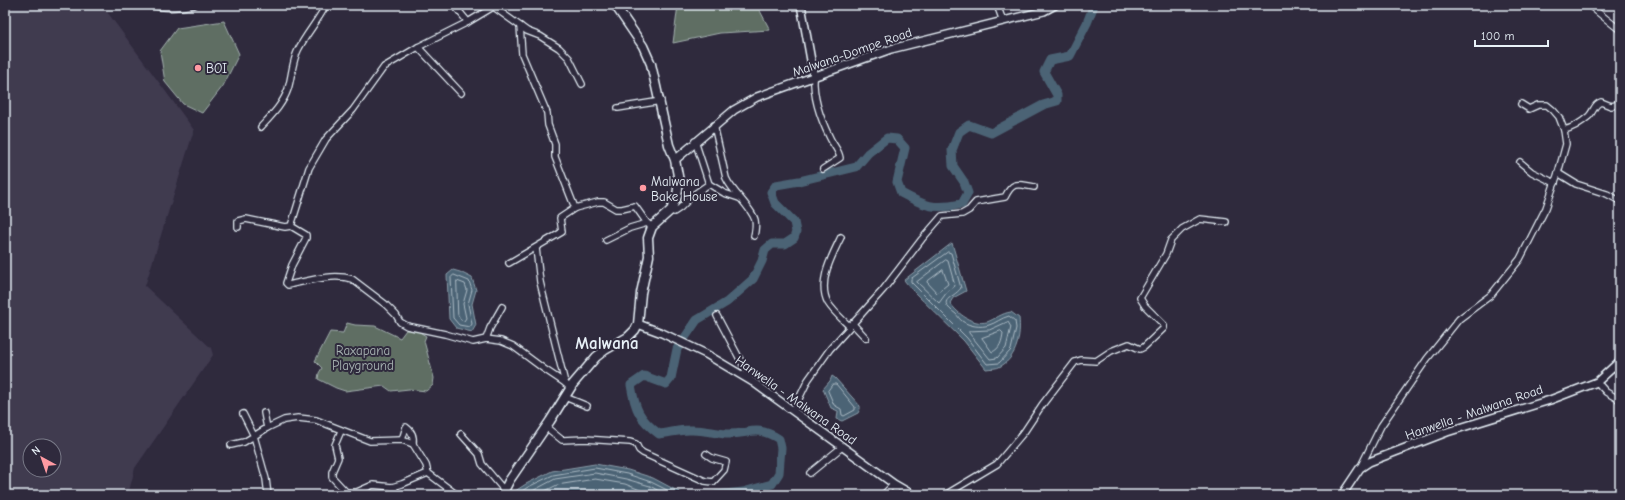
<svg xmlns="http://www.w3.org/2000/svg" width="1625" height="500" viewBox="0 0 1625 500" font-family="'Comic Neue',sans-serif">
  <rect width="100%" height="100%" fill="#2f2a3d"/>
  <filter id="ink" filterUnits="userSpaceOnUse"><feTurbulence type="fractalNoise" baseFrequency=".025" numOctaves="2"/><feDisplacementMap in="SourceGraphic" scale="8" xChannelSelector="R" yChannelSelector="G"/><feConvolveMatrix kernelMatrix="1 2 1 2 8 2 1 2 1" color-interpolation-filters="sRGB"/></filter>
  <g filter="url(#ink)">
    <!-- built -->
    <path fill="#403a50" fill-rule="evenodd" d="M5 5H102L194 130 145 286 211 348 213 355 135 468 128 495H5ZM30 446H54V470H30Z"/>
    <!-- green -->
    <g fill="#5e6e64" stroke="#a3b0ae">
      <path d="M678 5H757L770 30 720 33 673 43Z"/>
      <path d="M224 21 239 54 223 86 202 113 183 104 165 82 160 51 177 28Z"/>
      <path d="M347 323 355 325 375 326 400 338 406 330 418 331 426 336 424 341 434 378 433 385 426 391 409 389 391 391 384 386 345 391 336 388 318 379 319 373 322 368 315 361 330 332 343 333Z"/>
    </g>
    <!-- water -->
    <g fill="#4c6475" stroke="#8a9ca9">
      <path d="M952 243 966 291 953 298 950 303C958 314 972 325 987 322 995 319 1002 313 1011 312L1019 318C1021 335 1017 357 1001 366 997 369 991 368 986 369L964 341 912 290 904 280Z"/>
      <path d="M453 270 460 272 472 278 476 290 472 304 476 325 472 332 456 328 449 319 447 275Z"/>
      <path d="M832 376 835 378 860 406V409L858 413 842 421 837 419 838 411 831 408 823 389 830 381Z"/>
      <path d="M595 464 628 470 653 478 685 495H509L526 484 552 471Z"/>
    </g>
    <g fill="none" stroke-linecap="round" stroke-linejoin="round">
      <!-- shore -->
      <g stroke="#aab9c4" stroke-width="1">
        <path d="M948 252 951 253 961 288C953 299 935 299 956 314 958 316 959 319 962 321 969 326 981 328 989 325 996 323 1001 318 1009 316L1015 321 1016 328 1011 350 999 363 987 364 967 338 911 282V279Z"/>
        <path d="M946 260 948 261 955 286 947 292 939 303 917 282Z"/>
        <path d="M943 270 948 284 937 293 927 282Z"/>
        <path d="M454 275 469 281 472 290 468 304 472 324 470 327 459 325 453 318 451 278Z"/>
        <path d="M457 281 465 284 467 290 463 304 466 318 464 321 461 320 458 315Z"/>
        <path d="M1008 322 1011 327 1006 348 997 358 990 359 969 333V331L989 330Z"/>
        <path d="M1001 331 1003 333C1002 341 1000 349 992 352L982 338Z"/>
        <path d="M833 384H836L855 407V410L844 416 842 415 841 409 834 405 828 391Z"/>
        <path d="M516 495 528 487 553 475 595 468 627 474 651 482 677 495"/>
        <path d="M525 495 555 479 595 473 626 479 650 486 666 495"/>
        <path d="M537 495 557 485 595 479 625 484 653 495"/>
      </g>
      <!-- river -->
      <path stroke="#4c6475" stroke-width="9" d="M716 495 743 492 772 484 779 473 781 448 779 439C755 424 750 435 726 434 713 433 702 429 689 430 679 430 669 433 659 434 639 419 635 409 631 385L644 376 666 384 671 378 677 349 697 320 727 302 753 279 762 261 765 250 772 244H785L794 238 796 232 794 222 775 203 771 192 776 185 799 181 856 167 868 153 887 138 897 139 905 148 897 182 901 193C925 206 933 210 962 204L968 193 964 182 953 166 952 150 959 132 969 125 991 133 1043 105 1057 101V95L1044 72 1050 60 1070 56 1087 23 1094 5"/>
      <!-- minor casing -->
      <g stroke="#e8f1f8" stroke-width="8">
        <g id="minor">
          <path d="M150 5C165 9 178 8 194 5"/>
          <path d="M454 5 468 22"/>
          <path d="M491 5 527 31 540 36 559 48 569 58 582 84"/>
          <path d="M997 5 1003 21"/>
          <path d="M1589 5 1620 30"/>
          <path d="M520 26 522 54 547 113 548 125 555 144V157L575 208 598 202H604L616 209H622L635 206 647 223 652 227"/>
          <path d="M418 47 461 93"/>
          <path d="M814 77C813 98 821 120 830 138 833 145 839 150 840 158L823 169"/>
          <path d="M618 108 661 101"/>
          <path d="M714 125 726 178C732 192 752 208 755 220 756 225 755 232 754 236"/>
          <path d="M261 127C272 115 283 104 288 89 292 76 292 62 298 50 306 34 318 21 326 5"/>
          <path d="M1564 130C1573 128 1582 122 1589 116 1594 111 1594 104 1601 102L1611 106 1616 105 1620 100"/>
          <path d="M695 141 709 184 724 193 739 198"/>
          <path d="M1520 162 1532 172 1555 183"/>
          <path d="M1558 173 1576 184 1607 194 1620 201"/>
          <path d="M671 210 674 212 680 208 693 195 709 184"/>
          <path d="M291 226 309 168 326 139 353 110 384 67 418 47 468 22 493 7"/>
          <path d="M238 227V221L246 219 285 227 291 226 306 235V238L292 265 286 283 288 285C308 281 332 273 352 279L385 304 396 315 400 322 407 326 445 334 473 342 486 339 501 341 513 346 544 369 565 383 570 388"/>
          <path d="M841 237C832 256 817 282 828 303 833 311 842 319 849 326"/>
          <path d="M606 240 630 228 647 223"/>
          <path d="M536 248 540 282 565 383"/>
          <path d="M509 263 562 232 560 218 575 208"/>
          <path d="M717 316 752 382"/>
          <path d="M852 323 866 338"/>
          <path d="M486 339 490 328 502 307"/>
          <path d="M1597 382 1606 392 1620 400"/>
          <path d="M565 397 587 406"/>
          <path d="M793 411 808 380 830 349 883 290 922 239 942 216 962 214 969 210 976 202 1005 197C1013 181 1017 184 1034 187"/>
          <path d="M264 413 267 428"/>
          <path d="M546 427 562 440 585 439 630 442 636 444 639 450 643 453 705 481 713 482 724 470 726 462 712 458 706 454"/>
          <path d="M341 431 335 445 338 458 332 472V477L346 492H357L373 485 392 487 402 484 428 473"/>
          <path d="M461 434 479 454 482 464 504 490"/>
          <path d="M402 440 406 427C412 431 414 437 413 444"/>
          <path d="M231 445 244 442 254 436 243 414"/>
          <path d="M1360 468 1381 426 1427 359 1459 319 1491 295 1520 259 1546 208 1558 173 1566 144 1564 130 1559 117 1553 110 1547 105H1538L1529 109 1521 104"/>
          <path d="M810 473 842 447"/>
          <path d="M894 484 896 495"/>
          <path d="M392 487 399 495"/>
          <path d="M268 495 266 479 254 436 267 428 284 420 298 418 316 420 370 441 402 440 413 444 426 465 428 473 457 495"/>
          <path d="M883 495 894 484"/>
          <path d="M945 495 997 464 1024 432 1042 405 1075 362 1081 360 1096 361 1111 351 1129 344 1140 349 1144 347 1164 328V325L1145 306 1140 298 1166 254 1171 240 1182 229 1200 219 1226 222"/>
        </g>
      </g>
      <!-- tertiary casing -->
      <g stroke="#e8f1f8" stroke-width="10">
        <g id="tertiary">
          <path d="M801 5 814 77"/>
          <path d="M675 160 734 110 757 97 891 49 1044 11 1055 5"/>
          <path d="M638 324 662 333 706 354 753 382 894 484 913 495"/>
          <path d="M1342 495 1360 468 1369 462 1447 432 1550 400 1597 382 1620 361"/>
        </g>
      </g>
      <!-- secondary casing -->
      <g stroke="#e8f1f8" stroke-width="11">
        <path id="secondary" d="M502 495 509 481 550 421 573 384 596 357 605 350 628 337 635 330 638 324 641 293 649 256 648 238 652 227 671 210 677 196 679 181 675 160 669 145 651 64 643 46 615 5"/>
      </g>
      <!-- minor -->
      <use href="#minor" stroke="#2f2a3d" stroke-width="5.5"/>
      <!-- tertiary -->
      <use href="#tertiary" stroke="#2f2a3d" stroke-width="7"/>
      <!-- secondary -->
      <use href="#secondary" stroke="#2f2a3d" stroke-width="8"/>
    </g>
  </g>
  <!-- markers -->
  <g fill="#ff9aa2" stroke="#2f2a3d" stroke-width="1.5">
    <circle cx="198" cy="68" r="4"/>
    <circle cx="643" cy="188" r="4"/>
  </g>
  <g text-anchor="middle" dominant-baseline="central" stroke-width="4" stroke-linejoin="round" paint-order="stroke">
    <!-- street labels -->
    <g font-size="13" fill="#e8f1f8" stroke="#2f2a3d">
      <text transform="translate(852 52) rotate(-19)">Malwana-Dompe Road</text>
      <text transform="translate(796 400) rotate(35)">Hanwella - Malwana Road</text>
      <text transform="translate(1474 412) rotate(-19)">Hanwella - Malwana Road</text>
    </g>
    <!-- poi labels -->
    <g font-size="13" fill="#e8f1f8" stroke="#2f2a3d" text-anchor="start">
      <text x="206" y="68">BOI</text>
      <text x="651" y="181">Malwana<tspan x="651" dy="15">Bake House</tspan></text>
    </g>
    <!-- park labels -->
    <g font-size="13" fill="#aab6b5" stroke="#2f2a3d">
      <text x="363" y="350">Raxapana<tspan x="363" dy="15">Playground</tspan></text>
    </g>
    <!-- district labels -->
    <g font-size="17" font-weight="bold" fill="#e8f1f8" stroke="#2f2a3d">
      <text x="607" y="343">Malwana</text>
    </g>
  </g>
  <!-- margin -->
  <rect width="1625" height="500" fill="none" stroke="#2f2a3d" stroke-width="20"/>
  <rect x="10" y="10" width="1605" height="480" fill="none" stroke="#e8f1f8" stroke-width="1.5" filter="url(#ink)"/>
  <!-- north arrow -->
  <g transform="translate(42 458) rotate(320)"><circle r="19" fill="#2f2a3d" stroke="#797a88"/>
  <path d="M0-3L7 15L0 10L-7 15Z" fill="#ff9aa2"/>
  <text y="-6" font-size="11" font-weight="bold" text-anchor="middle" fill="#e8f1f8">N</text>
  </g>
  <!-- scale -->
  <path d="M1475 40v6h73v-6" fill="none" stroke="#e8f1f8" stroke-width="2"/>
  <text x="1481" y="40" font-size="12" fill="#e8f1f8" stroke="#2f2a3d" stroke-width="3" paint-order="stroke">100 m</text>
</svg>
